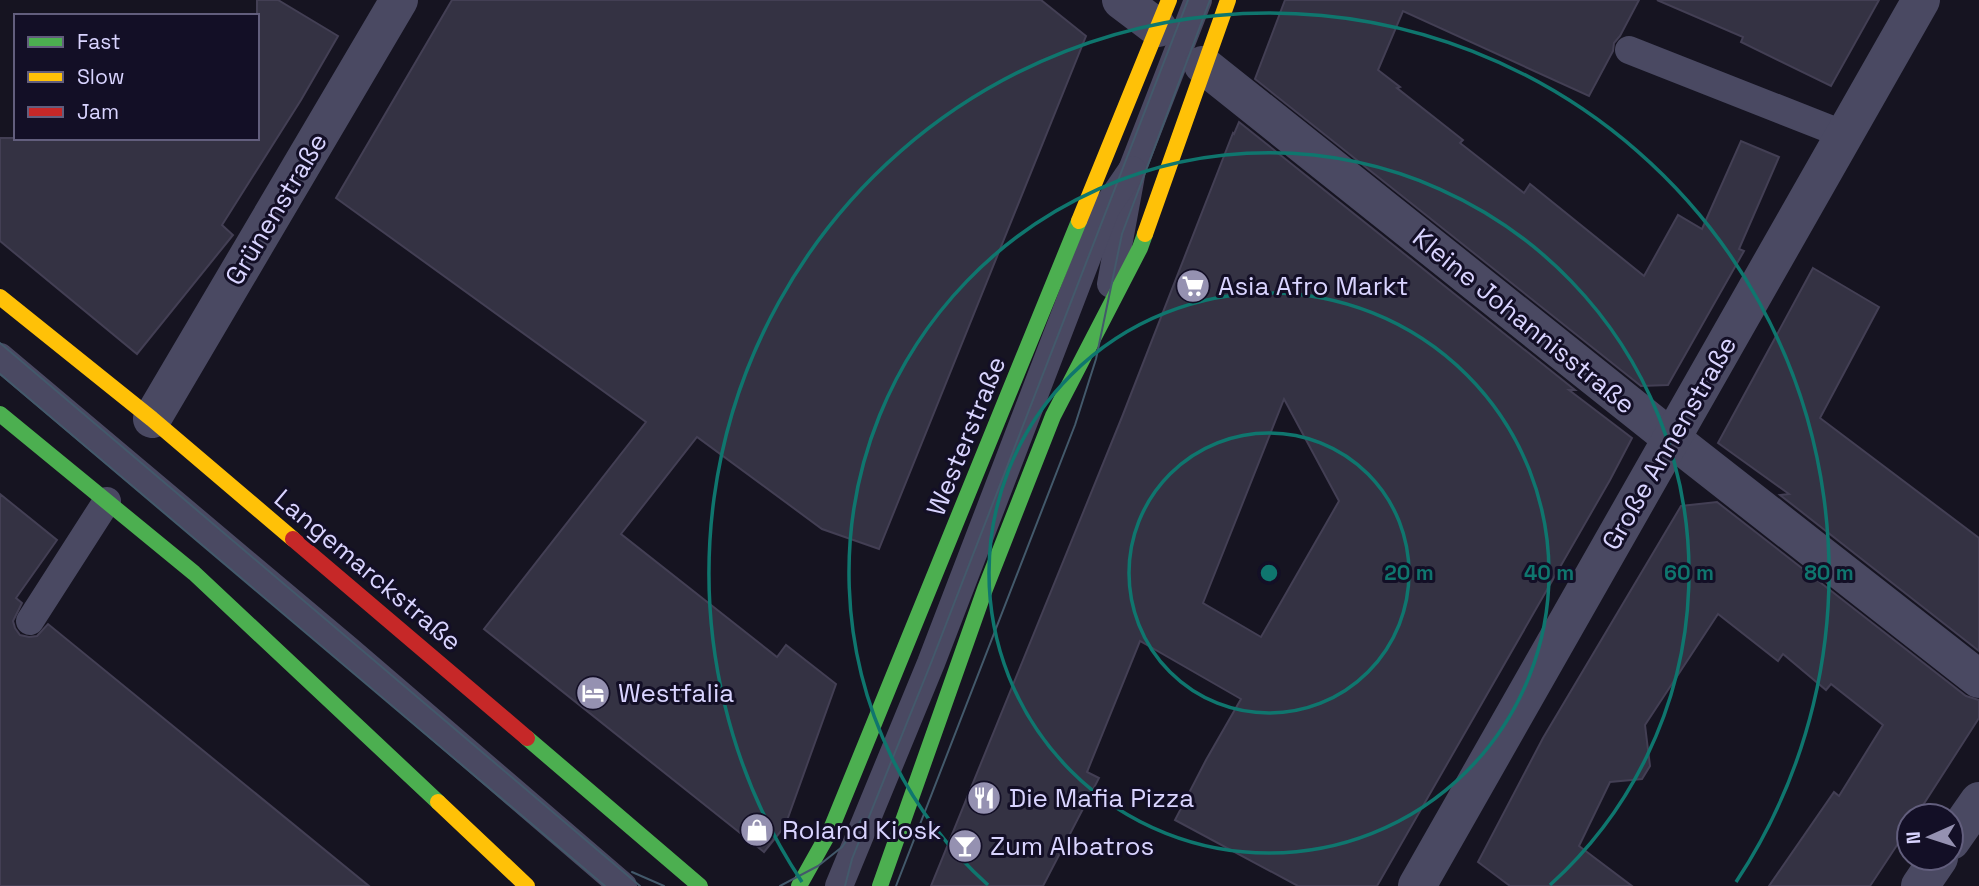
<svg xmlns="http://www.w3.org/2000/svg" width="1979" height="886" viewBox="0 0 1979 886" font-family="'Space Grotesk',sans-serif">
  <rect width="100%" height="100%" fill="#161421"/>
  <!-- building -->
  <g fill="#343243" stroke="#433f54" stroke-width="2" fill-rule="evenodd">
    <path d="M257 0H278L338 36 301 100 222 225 233 235 137 354 0 241V138H257Z"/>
    <path d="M452 0H1041L1086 36 879 549 822 529 697 437 621 534 777 657 786 645 836 684 785 826 764 852 484 629 646 422 336 198Z"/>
    <path d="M1285 0H1639L1620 36 1614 43 1613 51 1589 96 1403 11 1378 70 1400 87 1397 88 1463 140 1460 143 1524 193 1530 184 1644 276 1678 215 1702 229 1741 141 1779 157 1739 249 1744 251 1668 385 1641 386 1255 79Z"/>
    <path d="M1657 0H1879L1831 86 1741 42 1743 37Z"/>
    <path d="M1239 122 1575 390H1569L1632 438 1610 480 1377 886H1298L1175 820 1206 760 1241 699 1140 641 1087 772 1099 778 1043 886H931L1122 417 1233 133 1234 134ZM1284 399 1339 501 1261 637 1203 603Z"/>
    <path d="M1813 268 1879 307 1820 418 1979 538V651L1780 495 1789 494 1718 443Z"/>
    <path d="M0 494 57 540 16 598 22 603 13 621 15 628 20 635 29 637 37 636 48 624 369 886H0Z"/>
    <path d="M1717 502 1966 696 1979 700V718L1916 816H1909V827L1870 886H1769L1834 792 1839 796 1883 725 1831 684 1826 690 1783 654 1778 661 1718 614 1645 725 1650 766 1642 779 1610 782 1579 846 1632 886H1510L1478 862 1543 738 1681 506Z"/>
  </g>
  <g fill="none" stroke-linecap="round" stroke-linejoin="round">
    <!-- lane -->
    <g stroke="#4a4962" stroke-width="28">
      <path d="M1629 50 1845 135"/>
      <path d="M1111 284 1132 170 1198 0"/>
      <path d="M0 357 347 649 623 886"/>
      <path d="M30 621 107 501"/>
      <path d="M839 886 931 663 1106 208 1132 170"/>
    </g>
    <!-- street -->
    <g stroke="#4a4962" stroke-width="38">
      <path d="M1121 0 1158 28"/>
      <path d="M1203 65 1671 438 1979 679"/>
      <path d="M152 419 399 0"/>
      <path d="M1951 841 1979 801"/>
      <path d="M1417 886 1921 0"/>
      <path d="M1920 886 1939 858"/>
    </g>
    <!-- fast -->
    <g stroke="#4caf50" stroke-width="16">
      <path d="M0 414 194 573 438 802"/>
      <path d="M527 738 700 886"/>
      <path d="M799 886 831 829 1079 221"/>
      <path d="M880 886 985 589 1053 416 1140 248 1145 234"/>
    </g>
    <!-- slow -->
    <g stroke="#ffc107" stroke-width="16">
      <path d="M1079 221 1169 0"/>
      <path d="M1145 234 1228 0"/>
      <path d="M0 297 152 419 293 539"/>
      <path d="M438 802 527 886"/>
    </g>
    <!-- jam -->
    <path stroke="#c62828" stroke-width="16" d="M293 539 527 738"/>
    <!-- tram -->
    <g stroke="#43596b" stroke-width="2">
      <path d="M0 343 640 886"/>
      <path d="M0 374 605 886"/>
      <path d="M632 872 664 886"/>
      <path d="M780 886 818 866 842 847 862 819"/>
      <path d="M845 886 852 859 931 663 1188 0"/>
      <path d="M896 886 1075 425 1096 359 1122 234 1210 0"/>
    </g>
  </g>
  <!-- distance rings -->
  <g fill="none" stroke="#0f766e" stroke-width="3.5">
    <circle cx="1269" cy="573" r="140"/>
    <circle cx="1269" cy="573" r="280"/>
    <path d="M988 885A420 420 0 1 1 1550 885"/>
    <path d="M802 882A560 560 0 1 1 1736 882"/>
  </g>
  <!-- icons -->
  <defs>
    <g id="supermarket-disc" transform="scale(1.75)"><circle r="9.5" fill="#9591b1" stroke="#130f26"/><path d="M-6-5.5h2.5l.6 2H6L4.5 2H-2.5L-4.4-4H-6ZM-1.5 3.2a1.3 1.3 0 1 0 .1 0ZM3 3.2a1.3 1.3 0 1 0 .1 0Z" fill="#fff"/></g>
    <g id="hotel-disc" transform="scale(1.75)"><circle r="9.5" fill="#9591b1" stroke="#130f26"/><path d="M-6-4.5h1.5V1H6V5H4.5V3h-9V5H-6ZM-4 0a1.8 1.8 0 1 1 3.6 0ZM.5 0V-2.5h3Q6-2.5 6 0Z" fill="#fff"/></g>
    <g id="restaurant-disc" transform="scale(1.75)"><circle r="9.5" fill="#9591b1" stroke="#130f26"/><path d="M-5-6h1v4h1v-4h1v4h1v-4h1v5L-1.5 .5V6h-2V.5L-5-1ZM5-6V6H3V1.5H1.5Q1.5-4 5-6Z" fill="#fff"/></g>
    <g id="shop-disc" transform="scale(1.75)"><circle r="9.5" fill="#9591b1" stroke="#130f26"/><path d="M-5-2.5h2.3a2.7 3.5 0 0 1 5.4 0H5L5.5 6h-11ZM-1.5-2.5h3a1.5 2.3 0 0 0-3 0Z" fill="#fff"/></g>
    <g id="bar-disc" transform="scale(1.75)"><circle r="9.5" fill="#9591b1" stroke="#130f26"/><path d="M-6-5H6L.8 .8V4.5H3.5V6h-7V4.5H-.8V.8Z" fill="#fff"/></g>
  </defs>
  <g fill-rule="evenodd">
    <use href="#supermarket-disc" x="1193" y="286"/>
    <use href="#hotel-disc" x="593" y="693"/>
    <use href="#restaurant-disc" x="984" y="798"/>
    <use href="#shop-disc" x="757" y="830"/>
    <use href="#bar-disc" x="965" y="846"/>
  </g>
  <g text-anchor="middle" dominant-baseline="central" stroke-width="6" stroke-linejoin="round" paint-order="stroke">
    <!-- street labels -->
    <g font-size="26" fill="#d9d4ff" stroke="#130f26">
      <text transform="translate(276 209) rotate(-59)">Grünenstraße</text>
      <text transform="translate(1524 321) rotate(39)">Kleine Johannisstraße</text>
      <text transform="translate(966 436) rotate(-68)">Westerstraße</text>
      <text transform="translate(1669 443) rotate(-60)">Große Annenstraße</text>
      <text transform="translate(368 570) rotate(40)">Langemarckstraße</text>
    </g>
    <!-- poi labels -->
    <g font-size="26" fill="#d9d4ff" stroke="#130f26" text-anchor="start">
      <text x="1218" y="286">Asia Afro Markt</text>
      <text x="618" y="693">Westfalia</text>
      <text x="1009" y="798">Die Mafia Pizza</text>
      <text x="782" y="830">Roland Kiosk</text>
      <text x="990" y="846">Zum Albatros</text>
    </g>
  </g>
  <circle cx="1269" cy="573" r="10" fill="#0f766e" stroke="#130f26" stroke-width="3.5"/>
  <g font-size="21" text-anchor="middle" font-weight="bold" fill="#0f766e" stroke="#130f26" stroke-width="6" stroke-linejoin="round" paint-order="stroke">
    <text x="1409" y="580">20 m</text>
    <text x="1549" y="580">40 m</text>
    <text x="1689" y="580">60 m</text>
    <text x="1829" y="580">80 m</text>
  </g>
  <!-- legend -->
  <rect x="14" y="14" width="245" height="126" fill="#130f26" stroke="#625e7d" stroke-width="2"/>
  <rect x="28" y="37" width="35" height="10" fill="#4caf50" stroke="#625e7d" stroke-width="2"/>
  <text x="77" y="49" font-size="21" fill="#d9d4ff">Fast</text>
  <rect x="28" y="72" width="35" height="10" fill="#ffc107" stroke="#625e7d" stroke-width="2"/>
  <text x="77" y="84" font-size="21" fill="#d9d4ff">Slow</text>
  <rect x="28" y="107" width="35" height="10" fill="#c62828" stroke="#625e7d" stroke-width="2"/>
  <text x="77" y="119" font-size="21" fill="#d9d4ff">Jam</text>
  <!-- north arrow -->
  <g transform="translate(1930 837) rotate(267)"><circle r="33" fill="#130f26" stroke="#625e7d" stroke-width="2"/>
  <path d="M0-5L12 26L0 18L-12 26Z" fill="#9591b1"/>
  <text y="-10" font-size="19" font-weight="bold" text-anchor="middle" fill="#d9d4ff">N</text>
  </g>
</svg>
